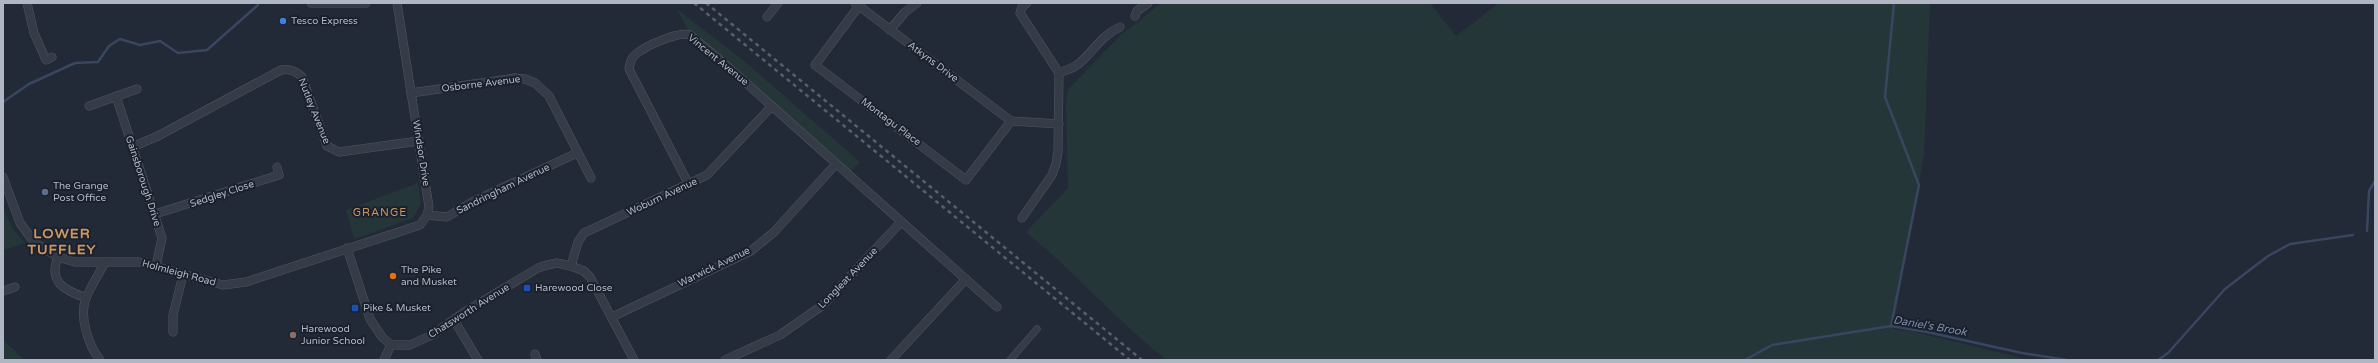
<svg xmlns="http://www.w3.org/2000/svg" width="2378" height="363" viewBox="0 0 2378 363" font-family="'Varela Round',sans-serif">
  <rect width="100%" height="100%" fill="#222937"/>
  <!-- green -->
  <g fill="#253639">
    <path d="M1161 3H1430L1456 36 1499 3H1930L1924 154 1893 329 1915 332 2030 360H1167C1116 321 1075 272 1026 232L1068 188 1066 101 1068 89 1122 34Z"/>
    <path d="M677 9 743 60 860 162 850 172 688 30Z"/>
    <path d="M418 183 421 204 413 218 354 239 346 210Z"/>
    <path d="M3 208 13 229 25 243 3 250Z"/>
    <path d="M3 340 25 360H3Z"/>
  </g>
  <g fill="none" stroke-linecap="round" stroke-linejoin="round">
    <!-- stream -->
    <g stroke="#38465f" stroke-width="2.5">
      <path d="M3 102 29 84 75 63 98 62 109 46 120 39 140 45 160 41 178 53 207 50 258 5"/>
      <path d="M2367 231 2369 191 2375 181"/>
      <path d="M1891 326 1919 185 1885 97 1894 3"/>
      <path d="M1745 360 1772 345 1891 326 1927 332 2022 353 2067 360"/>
      <path d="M2158 360 2168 353 2225 289 2268 256 2290 244 2353 235"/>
    </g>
    <!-- pedestrian casing -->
    <g stroke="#505662" stroke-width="7">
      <path id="pedestrian" d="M1010 360 1037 329"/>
    </g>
    <!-- minor casing -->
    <g stroke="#505662" stroke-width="9">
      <g id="minor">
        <path d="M27 3 34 33 46 60 52 57"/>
        <path d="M311 3H366"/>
        <path d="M855 3 1011 121"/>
        <path d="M859 6 815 65 966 180 1011 121"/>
        <path d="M1135 16 1137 11 1148 3"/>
        <path d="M767 17 778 3"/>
        <path d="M890 30 905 12 917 3"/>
        <path d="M1059 72C1089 67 1092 40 1120 27"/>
        <path d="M411 93 515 78 525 79 535 83 549 96 591 178"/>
        <path d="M116 96 162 238 156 266"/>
        <path d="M89 106 137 89"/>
        <path d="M1011 121 1059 124"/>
        <path d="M132 147 158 136 281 70C290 68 296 71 302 77L327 146 339 152 419 141"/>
        <path d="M3 177 20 223 34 242 58 257 75 262H139L223 285 246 282 420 225 427 215 429 207 397 3"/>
        <path d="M689 185 629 69C630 63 631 58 635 55 645 46 678 31 690 35L727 66 997 307"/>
        <path d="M155 214 279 175 277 167"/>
        <path d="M427 215 447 217 472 202 577 153"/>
        <path d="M1022 218 1052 175 1056 164 1058 152 1059 73 1020 13 1022 7 1027 3"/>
        <path d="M347 248 370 319 382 337 391 345H410L432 335 466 311 538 268 547 265 557 263 571 266 584 271 590 277 634 360"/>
        <path d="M58 257C48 282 64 290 86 298"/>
        <path d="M571 266 578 242 584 233 707 175 772 106"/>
        <path d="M3 291 15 287"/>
        <path d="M612 317 751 251 774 232 836 164"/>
        <path d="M454 320 478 360"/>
        <path d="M173 332V315L183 275"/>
        <path d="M535 354 537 360"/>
        <path d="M100 360C88 345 79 316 86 298 91 286 99 274 105 262"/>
        <path d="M384 360 391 345"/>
        <path d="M725 360 780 335 823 305 901 222"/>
        <path d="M891 360 966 279"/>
      </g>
    </g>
    <!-- pedestrian -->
    <use href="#pedestrian" stroke="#353c47" stroke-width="6"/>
    <!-- minor -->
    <use href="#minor" stroke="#353c47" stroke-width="8"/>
    <!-- rail -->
    <g stroke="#575f6e" stroke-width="2.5" stroke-dasharray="4 4" stroke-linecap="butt">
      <path d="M694 3 1130 360"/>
      <path d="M706 3 1142 360"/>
    </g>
  </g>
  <!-- markers -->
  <circle fill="#3f7fe0" stroke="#1b212c" stroke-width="1.5" cx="283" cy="21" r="4"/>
  <circle fill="#5c6f8a" stroke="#1b212c" stroke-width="1.5" cx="45" cy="192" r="4"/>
  <circle fill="#e8710a" stroke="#1b212c" stroke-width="1.5" cx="393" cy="276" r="4"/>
  <g fill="#1a4fb4" stroke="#1b212c" stroke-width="1.5">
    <rect x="523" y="284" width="8" height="8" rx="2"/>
    <rect x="351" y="304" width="8" height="8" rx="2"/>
  </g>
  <circle fill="#8d6e63" stroke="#1b212c" stroke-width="1.5" cx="293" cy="335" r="4"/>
  <g text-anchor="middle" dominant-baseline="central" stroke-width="4" stroke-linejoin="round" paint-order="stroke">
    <!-- poi labels -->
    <g font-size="10" fill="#b0b6c4" stroke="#1b212c" text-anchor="start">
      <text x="291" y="21">Tesco Express</text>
      <text x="53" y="186">The Grange<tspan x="53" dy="12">Post Office</tspan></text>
      <text x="401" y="270">The Pike<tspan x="401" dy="12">and Musket</tspan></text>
      <text x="535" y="288">Harewood Close</text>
      <text x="363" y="308">Pike &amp; Musket</text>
      <text x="301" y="329">Harewood<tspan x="301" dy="12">Junior School</tspan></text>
    </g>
    <!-- street labels -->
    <g font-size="10" fill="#b0b6c4" stroke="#1b212c">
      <text transform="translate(718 60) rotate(39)">Vincent Avenue</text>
      <text transform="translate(933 62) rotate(37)">Atkyns Drive</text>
      <text transform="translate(481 84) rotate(-7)">Osborne Avenue</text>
      <text transform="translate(314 111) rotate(68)">Nutley Avenue</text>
      <text transform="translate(891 122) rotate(37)">Montagu Place</text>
      <text transform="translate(421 153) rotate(81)">Windsor Drive</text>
      <text transform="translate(143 181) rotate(72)">Gainsborough Drive</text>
      <text transform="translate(503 189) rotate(-26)">Sandringham Avenue</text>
      <text transform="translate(222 194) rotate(-18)">Sedgley Close</text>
      <text transform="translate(662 197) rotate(-25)">Woburn Avenue</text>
      <text transform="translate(714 267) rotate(-26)">Warwick Avenue</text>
      <text transform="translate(179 273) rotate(15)">Holmleigh Road</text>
      <text transform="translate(848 278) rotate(-46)">Longleat Avenue</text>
      <text transform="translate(469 311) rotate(-32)">Chatsworth Avenue</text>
    </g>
    <!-- neighbourhood labels -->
    <g font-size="11" letter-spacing="1" fill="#cc9662" stroke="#1b212c">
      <text x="380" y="212">GRANGE</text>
    </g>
    <!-- water labels -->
    <g font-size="11" font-style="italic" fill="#798caa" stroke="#1b212c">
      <text transform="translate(1930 326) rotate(10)">Daniel's Brook</text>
    </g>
    <!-- district labels -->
    <g font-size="14" font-weight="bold" letter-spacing="1" fill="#cc9662" stroke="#1b212c">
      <text x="62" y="233">LOWER<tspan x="62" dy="16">TUFFLEY</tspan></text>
    </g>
  </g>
  <!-- border -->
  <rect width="2378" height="363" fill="none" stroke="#b0b6c4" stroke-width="8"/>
</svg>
